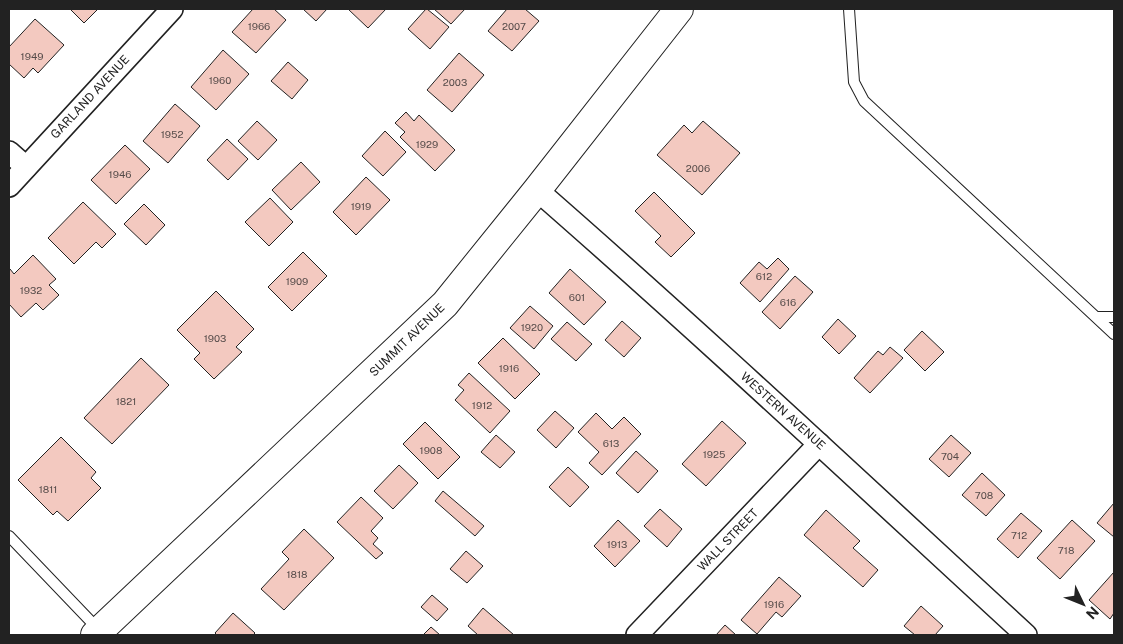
<svg xmlns="http://www.w3.org/2000/svg" width="1123" height="644" viewBox="0 0 1123 644" font-family="'Public Sans',sans-serif">
  <rect width="100%" height="100%" fill="#fff"/>
  <!-- building -->
  <g fill="#f3c9c0" stroke="#222">
    <path d="M70 9H98L84 23Z"/>
    <path d="M253 9H274L286 20 256 53 232 32Z"/>
    <path d="M303 9H327L316 21Z"/>
    <path d="M348 9H386L368 28Z"/>
    <path d="M426 9H427L449 27 430 49 408 29Z"/>
    <path d="M434 9H465L451 24Z"/>
    <path d="M507 9H525L539 21 512 51 488 31Z"/>
    <path d="M35 19 64 45 38 73 33 68 24 78 9 64V47Z"/>
    <path d="M223 50 249 74 216 110 191 87Z"/>
    <path d="M459 53 484 75 452 112 427 90Z"/>
    <path d="M288 62 308 80 292 99 271 81Z"/>
    <path d="M175 104 200 126 168 163 143 141Z"/>
    <path d="M406 112 414 121 419 115 455 150 435 171 400 137 405 132 395 123Z"/>
    <path d="M257 121 277 140 258 160 238 141Z"/>
    <path d="M703 121 740 153 702 195 657 155 684 125 692 133Z"/>
    <path d="M385 131 406 152 383 176 362 156Z"/>
    <path d="M227 139 248 159 228 180 207 160Z"/>
    <path d="M125 145 150 169 116 204 91 180Z"/>
    <path d="M301 162 320 182 291 210 272 190Z"/>
    <path d="M366 177 390 200 356 235 333 212Z"/>
    <path d="M654 192 695 233 671 257 655 242 661 236 635 211Z"/>
    <path d="M270 198 293 222 269 246 245 222Z"/>
    <path d="M83 202 116 234 102 248 96 242 74 264 48 238Z"/>
    <path d="M144 204 165 225 146 245 124 224Z"/>
    <path d="M303 252 327 276 292 311 268 287Z"/>
    <path d="M33 255 56 279 49 285 59 295 43 310 36 303 21 317 9 304V270L10 269 14 274Z"/>
    <path d="M778 258 789 269 760 302 740 283 759 262 767 269Z"/>
    <path d="M570 269 606 302 584 325 549 293Z"/>
    <path d="M795 276 813 292 780 329 762 312Z"/>
    <path d="M216 291 254 329 236 347 242 352 214 379 194 359 200 353 177 330Z"/>
    <path d="M530 306 553 326 534 349 510 328Z"/>
    <path d="M838 319 856 336 839 354 822 337Z"/>
    <path d="M622 321 641 338 624 357 605 340Z"/>
    <path d="M567 322 592 344 576 361 551 339Z"/>
    <path d="M922 331 944 352 925 371 904 350Z"/>
    <path d="M503 338 540 374 515 399 478 363Z"/>
    <path d="M890 347 903 358 870 393 854 378 878 351 883 355Z"/>
    <path d="M141 358 169 385 112 444 84 418Z"/>
    <path d="M469 373 510 411 490 433 455 400 464 390 458 385Z"/>
    <path d="M555 411 574 428 556 448 537 430Z"/>
    <path d="M596 413 612 429 624 417 641 434 602 475 589 463 599 452 578 432Z"/>
    <path d="M722 421 746 443 706 486 682 464Z"/>
    <path d="M425 422 460 457 438 479 403 444Z"/>
    <path d="M496 435 515 452 500 468 481 452Z"/>
    <path d="M951 435 971 453 949 477 929 459Z"/>
    <path d="M61 437 96 472 91 478 101 488 68 521 57 511 53 515 18 480Z"/>
    <path d="M636 451 658 471 638 493 616 473Z"/>
    <path d="M399 465 418 483 393 509 374 491Z"/>
    <path d="M568 467 589 487 570 507 549 487Z"/>
    <path d="M982 473 1005 495 986 516 962 495Z"/>
    <path d="M443 491 484 526 475 536 435 501Z"/>
    <path d="M361 497 383 518 371 531 378 538 373 544 383 553 376 559 337 522Z"/>
    <path d="M1114 503V537L1097 523Z"/>
    <path d="M660 509 682 529 667 547 644 526Z"/>
    <path d="M826 510 860 541 853 548 878 570 863 587 804 535Z"/>
    <path d="M1021 513 1042 531 1018 558 997 539Z"/>
    <path d="M618 520 640 541 615 567 594 546Z"/>
    <path d="M1072 520 1095 541 1060 579 1037 558Z"/>
    <path d="M304 529 334 558 284 610 261 589 289 559 282 552Z"/>
    <path d="M466 551 483 566 467 583 450 569Z"/>
    <path d="M1114 572V613L1110 619 1089 600Z"/>
    <path d="M779 577 801 596 782 617 776 612 757 634 741 620Z"/>
    <path d="M432 595 448 609 437 621 421 607Z"/>
    <path d="M921 606 943 626 935 635H915L904 626Z"/>
    <path d="M483 608 514 635H478L468 626Z"/>
    <path d="M233 613 255 633 253 635H217L215 633Z"/>
    <path d="M725 625 736 635H716Z"/>
    <path d="M431 627 440 635H423Z"/>
  </g>
  <g fill="none" stroke-linecap="round" stroke-linejoin="round">
    <!-- service casing -->
    <g stroke="#222" stroke-width="12">
      <g id="service">
        <path d="M849 9 854 82 864 101 1114 334"/>
        <path d="M1097 317H1114"/>
        <path d="M9 536 99 630"/>
      </g>
    </g>
    <!-- minor casing -->
    <g stroke="#222" stroke-width="24">
      <g id="minor">
        <path d="M9 152 26 167"/>
        <path d="M9 186 172 9"/>
        <path d="M537 190C703 335 864 486 1026 635"/>
        <path d="M637 635 819 444"/>
      </g>
    </g>
    <!-- secondary casing -->
    <g stroke="#222" stroke-width="30">
      <path id="secondary" d="M95 635 445 304 537 190 679 9"/>
    </g>
    <!-- service -->
    <use href="#service" stroke="#fff" stroke-width="10"/>
    <!-- minor -->
    <use href="#minor" stroke="#fff" stroke-width="21"/>
    <!-- secondary -->
    <use href="#secondary" stroke="#fff" stroke-width="28"/>
  </g>
  <g text-anchor="middle" dominant-baseline="central" stroke-width="4" stroke-linejoin="round" paint-order="stroke">
    <!-- number labels -->
    <g font-size="10" fill="#564c4a">
      <text x="259" y="26">1966</text>
      <text x="514" y="26">2007</text>
      <text x="32" y="56">1949</text>
      <text x="220" y="80">1960</text>
      <text x="455" y="82">2003</text>
      <text x="172" y="134">1952</text>
      <text x="427" y="144">1929</text>
      <text x="698" y="168">2006</text>
      <text x="120" y="174">1946</text>
      <text x="361" y="206">1919</text>
      <text x="764" y="276">612</text>
      <text x="297" y="281">1909</text>
      <text x="31" y="290">1932</text>
      <text x="577" y="297">601</text>
      <text x="788" y="302">616</text>
      <text x="532" y="327">1920</text>
      <text x="215" y="338">1903</text>
      <text x="509" y="368">1916</text>
      <text x="126" y="401">1821</text>
      <text x="482" y="405">1912</text>
      <text x="611" y="443">613</text>
      <text x="431" y="450">1908</text>
      <text x="714" y="454">1925</text>
      <text x="950" y="456">704</text>
      <text x="48" y="489">1811</text>
      <text x="984" y="495">708</text>
      <text x="1019" y="535">712</text>
      <text x="617" y="544">1913</text>
      <text x="1066" y="550">718</text>
      <text x="297" y="574">1818</text>
      <text x="774" y="604">1916</text>
    </g>
    <!-- street labels -->
    <g font-size="12" fill="#222" stroke="#fff">
      <text transform="translate(90 97) rotate(-47)">GARLAND AVENUE</text>
      <text transform="translate(407 340) rotate(-44)">SUMMIT AVENUE</text>
      <text transform="translate(783 411) rotate(42)">WESTERN AVENUE</text>
      <text transform="translate(728 540) rotate(-46)">WALL STREET</text>
    </g>
  </g>
  <!-- border -->
  <rect width="1123" height="644" fill="none" stroke="#222222" stroke-width="20"/>
  <!-- north arrow -->
  <g transform="translate(1083 604) rotate(133)" stroke="#ffffff" stroke-width="4" paint-order="stroke">
  <path d="M0-4L9 19L0 12L-9 19Z" fill="#222222"/>
  <text y="-8" font-size="14" font-weight="bold" text-anchor="middle" fill="#222222">N</text>
  </g>
</svg>
